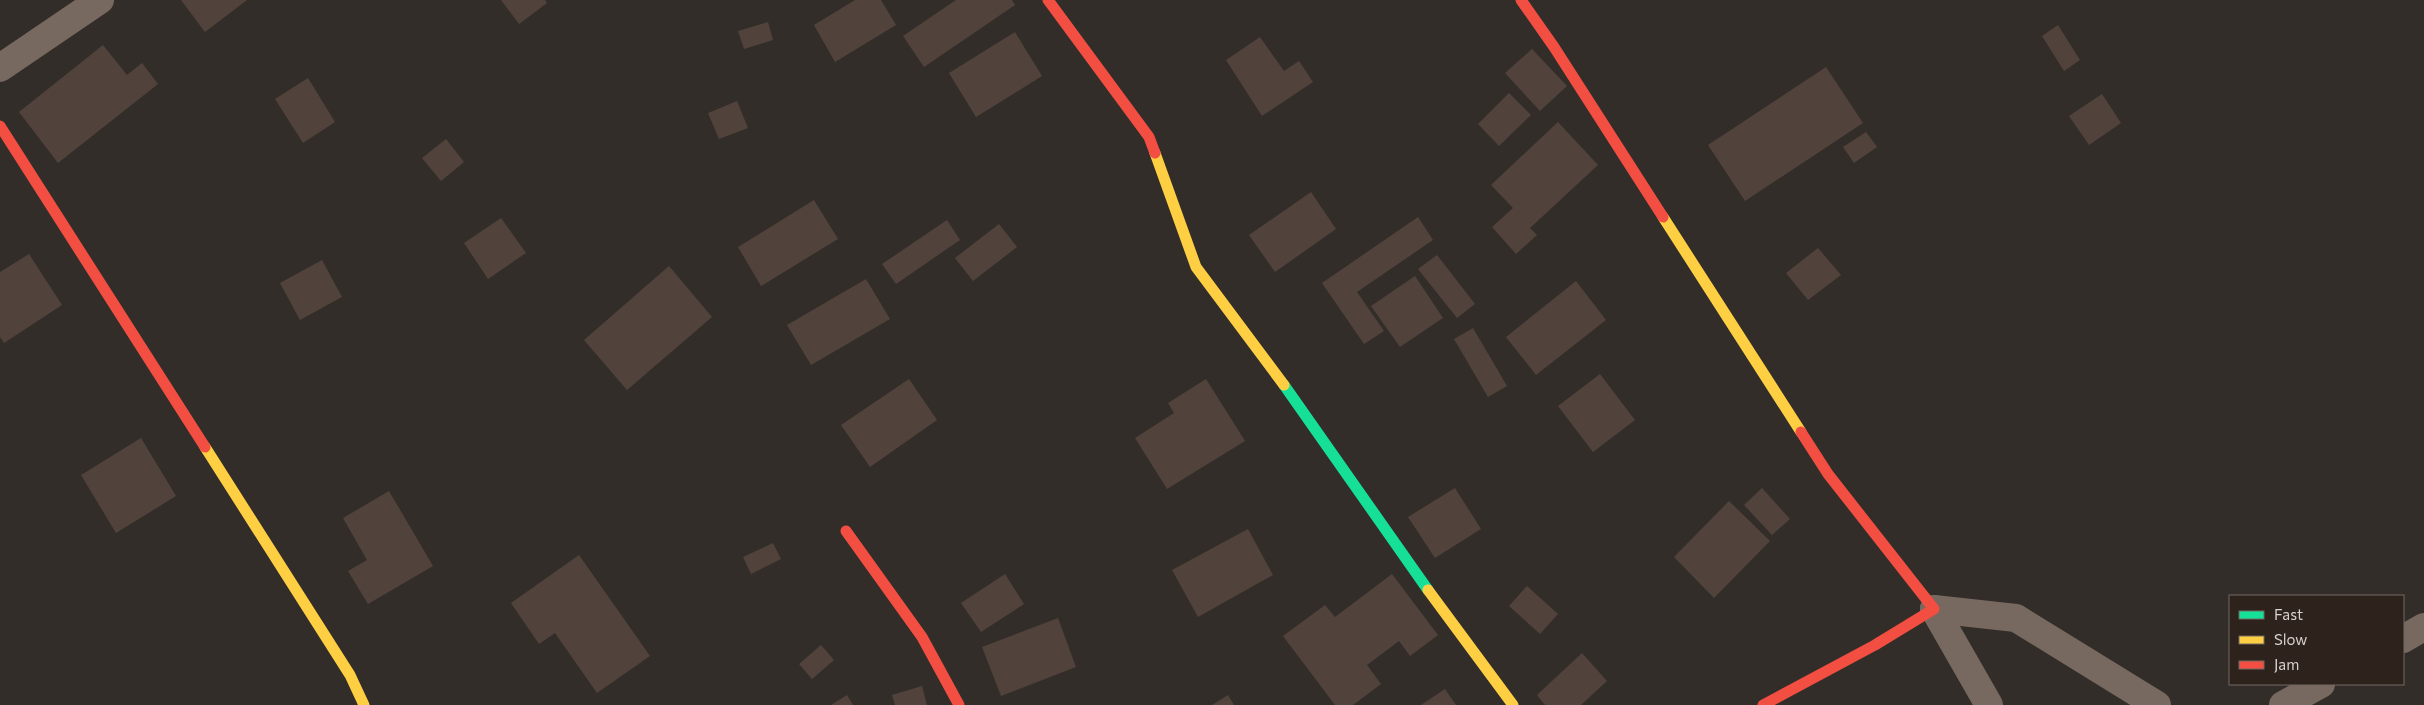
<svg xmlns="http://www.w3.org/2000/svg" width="2424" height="705" viewBox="0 0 2424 705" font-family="Commissioner,sans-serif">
  <rect width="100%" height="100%" fill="#332d29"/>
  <!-- building -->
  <g fill="#51433b">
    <path d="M181 0H247L205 32Z"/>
    <path d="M501 0H545L547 3 519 24Z"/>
    <path d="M855 0H881L896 25 835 62 814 25Z"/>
    <path d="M956 0H1012L1015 5 924 67 903 36Z"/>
    <path d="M768 22 773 40 744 49 738 31Z"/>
    <path d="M2058 25 2080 60 2064 71 2042 36Z"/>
    <path d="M1015 32 1042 76 976 117 949 73Z"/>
    <path d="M1260 37 1284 71 1299 61 1313 82 1262 116 1226 60Z"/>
    <path d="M103 45 127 75 142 63 158 84 58 163 19 112Z"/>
    <path d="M1532 49 1567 86 1540 111 1505 73Z"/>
    <path d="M1826 67 1863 123 1745 201 1708 145Z"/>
    <path d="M308 78 335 122 303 143 275 99Z"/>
    <path d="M1509 93 1531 115 1499 146 1478 124Z"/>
    <path d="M2102 94 2121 123 2089 145 2069 116Z"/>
    <path d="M737 101 748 128 719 139 708 113Z"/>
    <path d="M1558 122 1598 165 1530 228 1537 235 1516 254 1492 227 1513 208 1491 185Z"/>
    <path d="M1866 132 1877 147 1854 163 1843 147Z"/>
    <path d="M446 139 464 162 441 181 422 158Z"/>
    <path d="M1311 192 1336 229 1275 272 1249 235Z"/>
    <path d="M814 200 838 239 761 286 738 247Z"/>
    <path d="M1418 217 1433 240 1357 292 1384 331 1364 344 1322 283Z"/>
    <path d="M501 218 526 253 488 279 464 243Z"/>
    <path d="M947 220 960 240 896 284 882 264Z"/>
    <path d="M999 224 1017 247 973 281 955 258Z"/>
    <path d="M1818 248 1841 275 1808 300 1786 273Z"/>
    <path d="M29 254 62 305 4 343 0 337V272Z"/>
    <path d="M1437 255 1475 304 1457 318 1418 269Z"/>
    <path d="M322 260 342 297 300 320 280 283Z"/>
    <path d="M669 266 712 317 627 390 584 340Z"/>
    <path d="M1415 276 1443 318 1400 347 1371 306Z"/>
    <path d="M866 279 890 319 811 365 787 325Z"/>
    <path d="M1576 281 1606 320 1536 375 1506 337Z"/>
    <path d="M1473 328 1507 386 1488 397 1454 339Z"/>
    <path d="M1600 374 1635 420 1593 452 1558 406Z"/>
    <path d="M909 379 937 420 870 467 841 425Z"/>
    <path d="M1206 379 1245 441 1167 489 1135 438 1174 413 1168 403Z"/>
    <path d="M141 438 176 496 116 533 81 475Z"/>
    <path d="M1455 488 1481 529 1435 558 1408 517Z"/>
    <path d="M1762 488 1790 519 1772 535 1744 505Z"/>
    <path d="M389 491 433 566 368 604 348 571 367 560 343 518Z"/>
    <path d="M1729 501 1770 541 1714 598 1674 557Z"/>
    <path d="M1248 529 1273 575 1198 617 1172 570Z"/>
    <path d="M773 543 781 559 751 574 743 557Z"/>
    <path d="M579 555 650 656 597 693 555 633 539 644 511 603Z"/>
    <path d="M1005 574 1024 604 981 632 961 603Z"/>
    <path d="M1392 574 1438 635 1410 656 1399 641 1367 665 1381 684 1353 705H1335L1283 636 1325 605 1335 617Z"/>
    <path d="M1527 586 1558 614 1540 634 1509 606Z"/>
    <path d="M1058 618 1076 667 1001 696 982 647Z"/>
    <path d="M821 645 834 660 812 679 799 664Z"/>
    <path d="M1582 653 1607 681 1581 705H1545L1537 695Z"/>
    <path d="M922 686 927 705H895L892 695Z"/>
    <path d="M1445 689 1456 705H1421Z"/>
    <path d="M847 695 853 705H831Z"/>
    <path d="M1228 695 1234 705H1212Z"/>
  </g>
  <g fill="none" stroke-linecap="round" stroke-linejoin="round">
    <!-- street -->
    <g stroke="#786960" stroke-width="28">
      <path d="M0 68 100 0"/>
      <path d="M1934 609 2016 618 2157 705"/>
      <path d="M1934 609 1989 705"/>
      <path d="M2403 639 2424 627"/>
      <path d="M2283 705 2321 684"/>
    </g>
    <!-- fast -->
    <path stroke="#16e098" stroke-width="11" d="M1284 385 1428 590"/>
    <!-- slow -->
    <g stroke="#ffcf43" stroke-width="11">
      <path d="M1155 153 1196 267 1284 385"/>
      <path d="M1663 217 1801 432"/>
      <path d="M205 447 350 675 364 705"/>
      <path d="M1428 590 1513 705"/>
    </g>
    <!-- jam -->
    <g stroke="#f24e42" stroke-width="11">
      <path d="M1048 0 1149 137 1155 153"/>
      <path d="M1521 0 1554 47 1663 217"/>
      <path d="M0 126 205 447"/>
      <path d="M846 531 922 637 959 705"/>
      <path d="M1763 705 1875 645 1934 609 1828 474 1801 432"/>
    </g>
  </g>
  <!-- legend -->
  <rect x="2229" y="595" width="175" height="90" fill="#2d221c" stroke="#716863"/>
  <rect x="2239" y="611" width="25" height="8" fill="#16e098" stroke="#716863"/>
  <text x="2274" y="620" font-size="15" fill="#d8d1cd">Fast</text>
  <rect x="2239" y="636" width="25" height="8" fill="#ffcf43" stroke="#716863"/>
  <text x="2274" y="645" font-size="15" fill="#d8d1cd">Slow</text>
  <rect x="2239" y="661" width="25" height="8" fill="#f24e42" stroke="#716863"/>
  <text x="2274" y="670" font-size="15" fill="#d8d1cd">Jam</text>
</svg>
